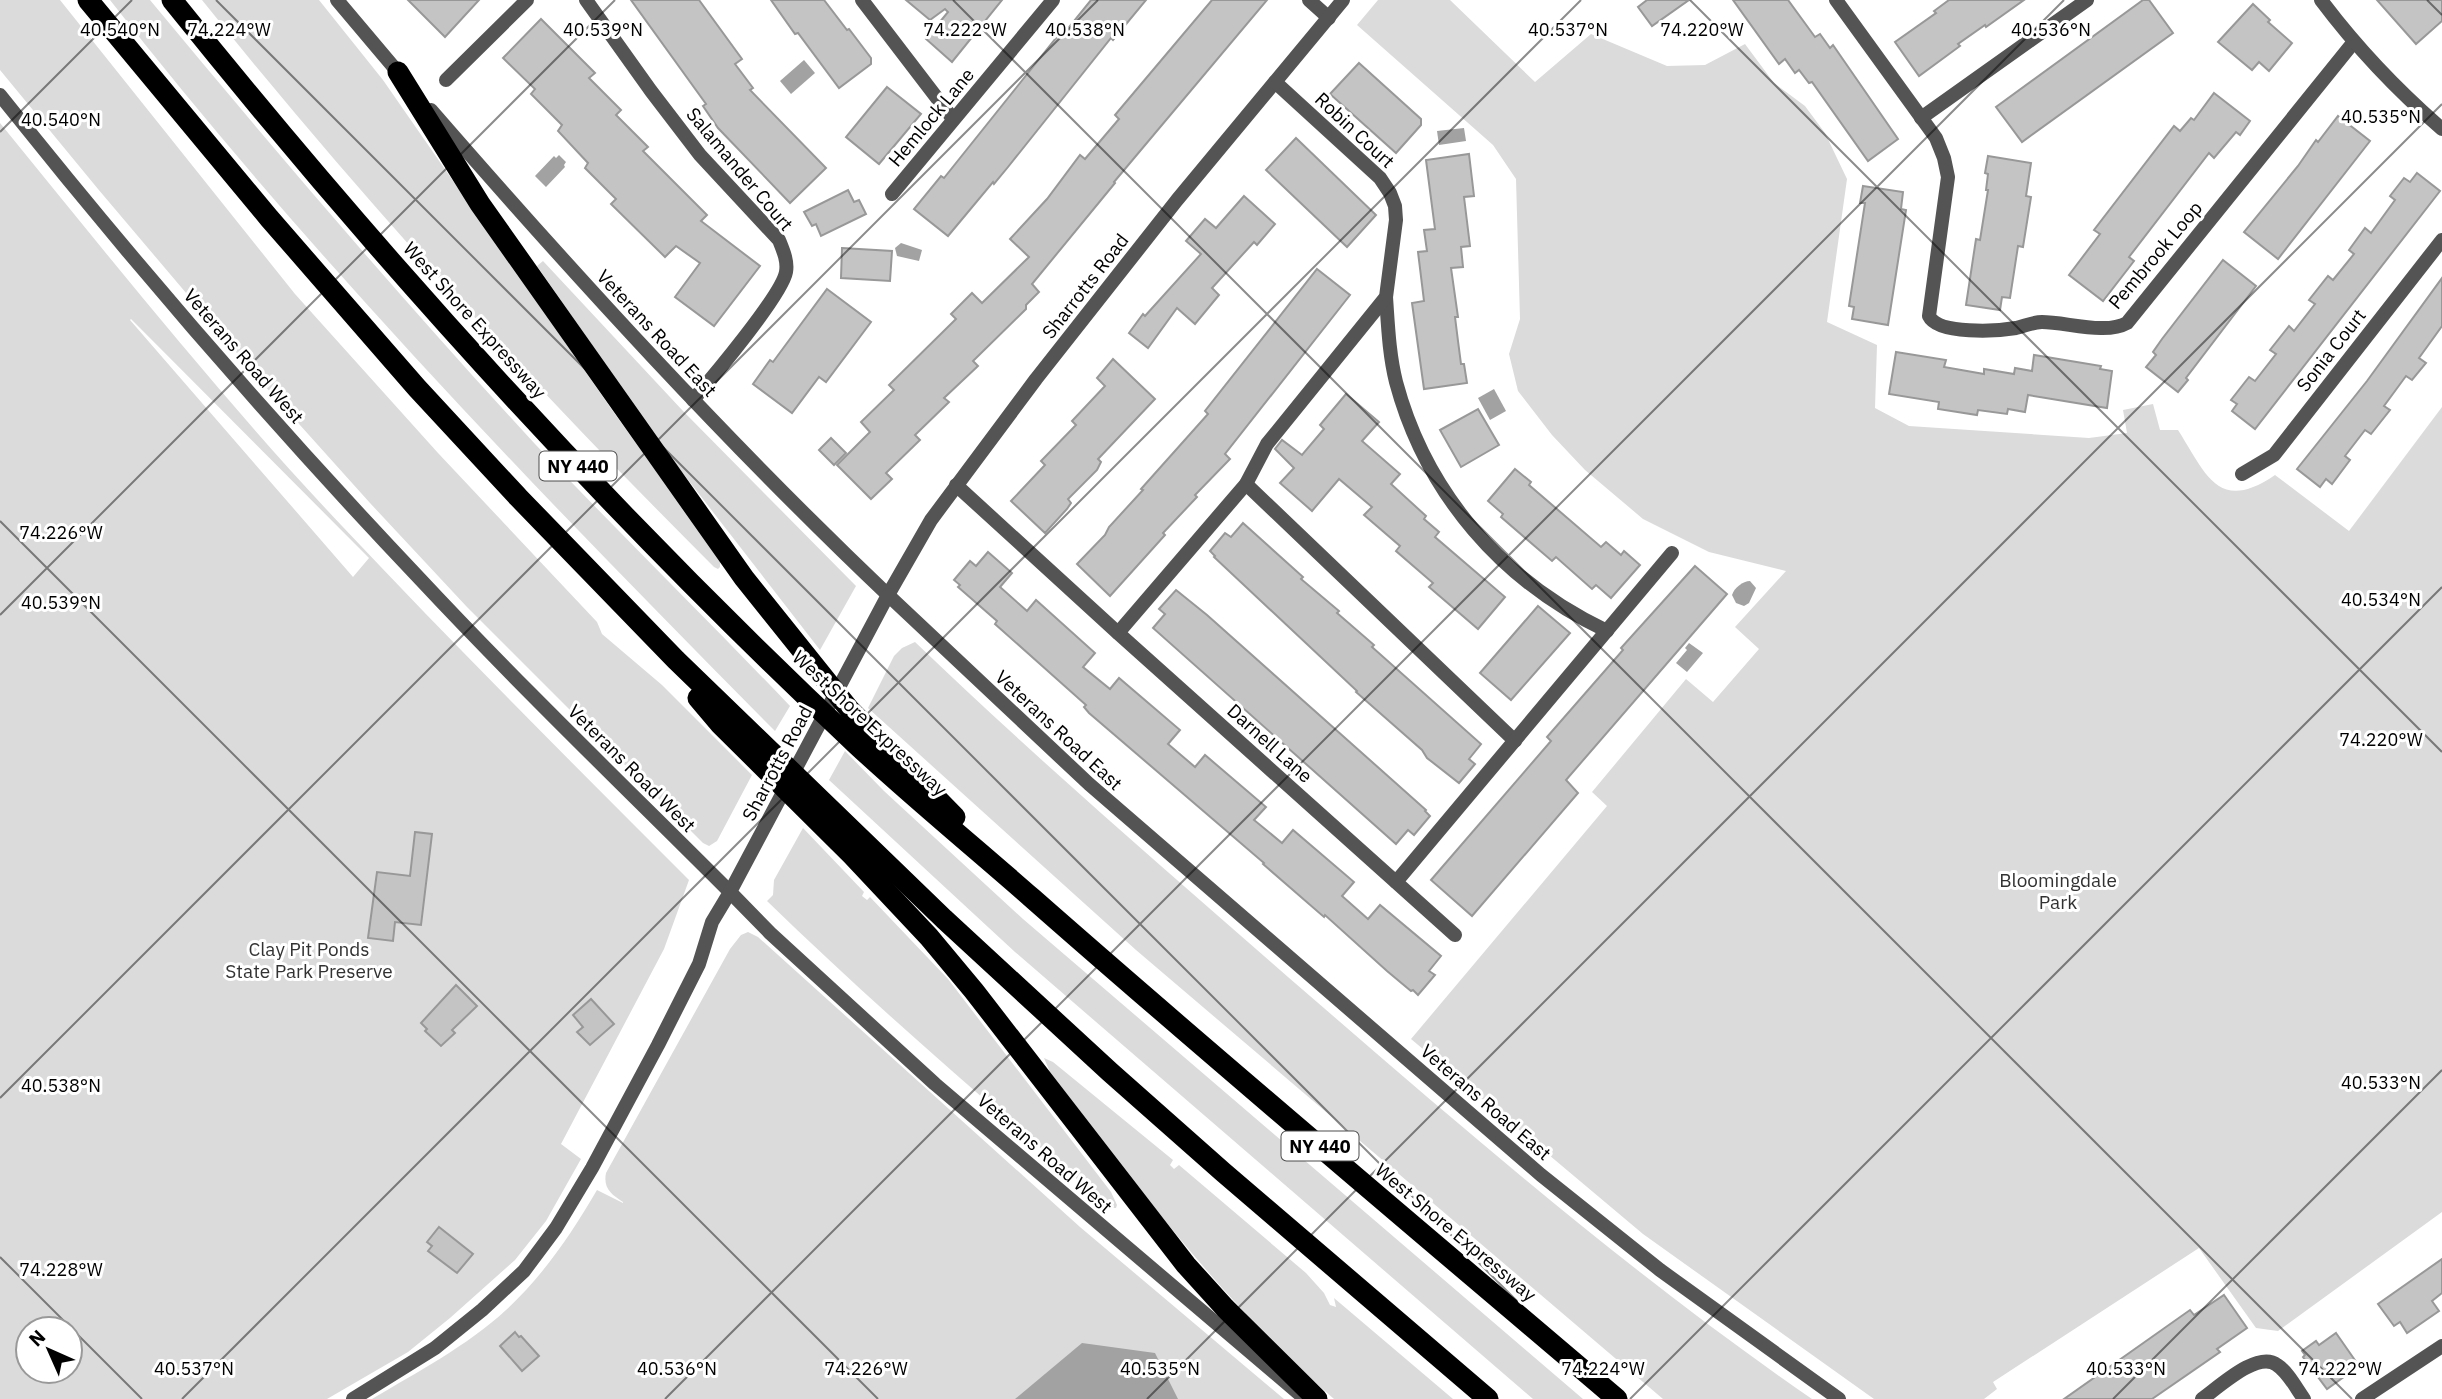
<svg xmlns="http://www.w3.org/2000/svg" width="2442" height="1399" viewBox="0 0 2442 1399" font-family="'IBM Plex Sans',sans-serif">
  <rect width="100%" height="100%" fill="#fff"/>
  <!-- green -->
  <g fill="#dbdbdb" fill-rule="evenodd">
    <path d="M0 0H60L295 294 438 453 597 622 602 634 662 685 752 775 717 841 709 846 703 843 467 607 370 503 264 385 98 189 0 70Z"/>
    <path d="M110 0H150C275 151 402 300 535 444 619 533 706 618 790 706L775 731C543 497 313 260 110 0Z"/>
    <path d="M202 0H319L383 80 612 410 705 539 720 560V567L718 569 714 567C534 387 361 199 202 0Z"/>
    <path d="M1378 0H1450L1535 82 1591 34 1667 66 1705 65 1745 44 1774 83 1805 106 1825 133 1847 179 1827 322 1877 345 1875 408 1909 426 2089 438 2127 433 2123 410 2153 404 2160 430H2178C2206 474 2218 514 2275 475L2349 531 2442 407V1212L2278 1331 2256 1328 2199 1248 1993 1382 1997 1389 1984 1399H1874L1643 1234 1411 1039 1607 806 1592 792 1686 679 1713 702 1759 649 1735 627 1786 571 1709 552 1643 519 1585 470 1552 435 1518 391 1509 354 1520 319 1516 179 1493 145 1357 25Z"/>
    <path d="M0 123C111 259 221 398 342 526 455 646 572 763 689 880L664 949 561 1144 581 1159 546 1221 515 1260 450 1318 408 1352 327 1399H0ZM131 319 369 558 353 577 130 320ZM28 1329H70V1371H28Z"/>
    <path d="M543 261 683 411 856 586 820 650 668 454 537 266Z"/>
    <path d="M915 642C1043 765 1177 880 1310 996 1473 1137 1635 1277 1812 1399H1663L1136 950 868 708 894 656 902 648Z"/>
    <path d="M845 751 884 791 1023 919 1583 1399H1533L1015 952 829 780Z"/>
    <path d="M803 828 864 892 862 896 867 900 870 897 948 979 1111 1192 1117 1205 1116 1208H1113L1104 1202C989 1104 875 1006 767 901L773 895 774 880Z"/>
    <path d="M748 932 758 937 1080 1227 1284 1399H372C417 1372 467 1346 506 1310 543 1276 572 1233 597 1190L623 1203V1202C611 1194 603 1188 606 1173L730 949 741 935Z"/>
    <path d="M1044 1058 1053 1062 1173 1160 1170 1165 1174 1169 1179 1165 1306 1273 1324 1293 1330 1305 1336 1307 1334 1298 1453 1399H1334C1224 1304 1137 1187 1050 1072Z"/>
  </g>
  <!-- water -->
  <g fill="#a2a2a2">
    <path d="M804 60 815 73 791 94 780 81Z"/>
    <path d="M1464 128 1466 141 1439 145 1437 131Z"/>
    <path d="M559 155 566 162 564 165 565 167 546 187 535 176 554 156 556 158Z"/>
    <path d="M901 243 922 250 919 261 897 256 895 248Z"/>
    <path d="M1494 389 1506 411 1490 420 1478 398Z"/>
    <path d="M1750 581 1756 588 1749 603 1744 606 1736 603 1732 595C1734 588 1743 581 1750 581Z"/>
    <path d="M1689 643 1703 653 1687 672 1676 663 1687 650 1685 648Z"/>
    <path d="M1082 1343 1155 1353 1178 1399H1015Z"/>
  </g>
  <!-- building -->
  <g fill="#c4c4c4" stroke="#989898" stroke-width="2">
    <path d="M408 0H479L445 37Z"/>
    <path d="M631 0H699L742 59 735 64 753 88 750 90 826 168 790 203 718 128 703 106 706 104Z"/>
    <path d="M771 0H824L847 30 849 29 871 58V64L839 88 798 33 795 34Z"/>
    <path d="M906 0H1002L952 62 926 39 948 12 945 9 930 20Z"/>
    <path d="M1091 0H1146L1113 40 1111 38 1008 167 994 184 993 182 948 236 914 209 941 176 944 178 1060 33 1062 36Z"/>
    <path d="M1212 0H1267L1114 182 1115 183 1032 284 1039 292 1026 305V309L973 361 978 366 944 398 949 402 915 435 920 440 886 473 892 479 871 499 837 465 870 432 861 422 894 390 889 385 956 319 951 314 972 293 982 303 1029 257 1010 239 1047 199 1080 155 1085 159 1119 119 1115 115Z"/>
    <path d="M1647 0H1689L1652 26 1638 7Z"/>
    <path d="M1733 0H1788L1815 37 1820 34 1830 48 1833 45 1898 139 1868 161 1812 82 1809 83 1799 70 1795 73 1785 59 1779 64Z"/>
    <path d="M1949 0H2024L1986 27 1985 25 1958 44 1960 46 1919 76 1895 42 1936 13 1934 11Z"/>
    <path d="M2143 0H2149L2173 33 2022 142 1996 107Z"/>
    <path d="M2377 0H2442V21L2416 44Z"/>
    <path d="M2253 4 2270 20 2268 22 2292 43 2269 71 2259 62 2252 70 2218 42Z"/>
    <path d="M541 19 595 73 589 78 621 110 616 115 648 147 643 151 707 215 701 221 760 266 714 326 675 297 700 263 676 246 665 257 611 204 616 199 585 168 588 163 558 131 562 125 531 94 535 89 503 58Z"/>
    <path d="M1359 63 1421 119V125L1396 153 1330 94Z"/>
    <path d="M887 87 921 114 879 164 846 137Z"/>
    <path d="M2214 93 2250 121 2240 135 2236 132 2214 158 2209 153 2129 257 2134 261 2103 301 2069 275 2100 234 2094 230 2174 126 2180 131 2191 118 2194 120Z"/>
    <path d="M2338 116 2370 141 2278 259 2244 232 2298 166 2316 140 2318 142Z"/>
    <path d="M1296 138 1376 215 1347 247 1266 170Z"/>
    <path d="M1469 154 1474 196 1464 197 1470 246 1461 247 1463 267 1451 268 1458 317H1455L1458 341 1461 364H1464L1467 383 1424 389 1412 303 1424 301 1418 252 1427 251 1424 230 1435 229 1426 160Z"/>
    <path d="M1988 156 2031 163 2026 196 2031 197 2023 247 2018 246 2010 298 2002 297 2000 310 1966 305 1976 239 1980 240 1988 190H1986L1988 174 1985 173Z"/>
    <path d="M2417 173 2440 191 2255 429 2232 411 2237 404 2231 400 2249 377 2255 381 2276 354 2270 350 2289 326 2294 331 2315 304 2309 300 2328 276 2333 280 2354 254 2349 250 2365 228 2371 233 2395 200 2390 196 2404 178 2410 182Z"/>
    <path d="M1863 186 1903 192 1901 209 1906 210 1888 325 1852 319 1854 307 1849 306 1865 203H1860Z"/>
    <path d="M848 190 854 202 859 200 866 214 821 236 816 224 812 226 804 212Z"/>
    <path d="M1244 196 1275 224 1257 245 1254 242 1212 288 1219 295 1195 324 1177 308 1148 348 1129 333 1143 314 1145 316 1201 254 1186 241 1205 219 1216 228Z"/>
    <path d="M842 248 892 251 890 281 841 278Z"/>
    <path d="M2223 260 2256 286 2186 378 2188 380 2178 392 2146 367 2156 355 2153 352 2162 339Z"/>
    <path d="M1317 269 1350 295 1225 454 1230 459 1195 495 1197 497 1163 533 1165 535 1110 596 1077 564 1105 535 1109 527 1143 490 1141 489 1208 414 1205 411Z"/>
    <path d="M2442 278V326L2419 358 2426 363 2412 380 2406 376 2384 406 2390 410 2371 434 2365 430 2345 456 2350 460 2332 484 2326 479 2320 487 2297 469 2367 381Z"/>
    <path d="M827 289 871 322 826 382 819 377 792 413 753 384 770 360 773 362Z"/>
    <path d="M1896 352 1946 360 1944 367 1984 374V369L2014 374 2015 368 2032 371 2034 355 2101 366 2100 369 2112 371 2107 408 2028 395 2025 412 2008 409 2007 414 1978 410 1977 415 1938 409 1939 402 1889 394Z"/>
    <path d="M1113 359 1155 399 1098 459 1101 462 1097 470 1068 499 1071 503 1067 509 1045 533 1011 501 1045 465 1041 461 1076 425 1072 421 1105 386 1097 378Z"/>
    <path d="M1346 394 1379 422 1362 441 1400 474 1391 484 1426 516 1424 519 1439 532 1435 537 1505 597 1478 629 1429 587 1433 583 1396 551 1400 546 1364 515 1372 507 1339 479 1312 511 1280 483 1294 468 1275 449 1282 440 1302 455 1324 429 1320 425Z"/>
    <path d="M1478 409 1499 445 1461 467 1440 430Z"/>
    <path d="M831 438 846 453 834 465 819 450Z"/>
    <path d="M1515 469 1531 482 1529 485 1601 547 1606 542 1621 555 1624 551 1640 565 1611 598 1596 585 1592 589 1556 557 1552 561 1501 517 1503 514 1488 501Z"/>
    <path d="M1243 523 1303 577 1301 579 1339 611 1337 613 1374 645 1372 647 1481 744 1469 759 1475 764 1459 783 1427 758 1422 750 1356 692 1357 691 1214 557 1215 556 1210 551 1225 533 1231 537Z"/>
    <path d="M988 552 1012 573 1000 587 1027 611 1036 600 1095 653 1083 667 1110 689 1119 678 1180 730 1168 744 1195 767 1205 755 1266 807 1254 820 1282 843 1293 830 1354 882 1342 896 1368 919 1380 905 1441 956 1429 971 1435 975 1418 995 1413 990 1411 991 1387 971 1325 915 1324 917 1263 864 1264 863 1089 713 1084 707 1086 705 995 624 997 621 958 587 960 585 954 580 970 561 976 566Z"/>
    <path d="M1695 566 1727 594 1566 780 1578 793 1472 916 1431 880 1551 741 1547 737 1623 650 1621 648Z"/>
    <path d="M1176 590 1207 615 1426 810 1425 811 1430 816 1414 835 1408 830 1396 844 1153 628 1165 614 1159 609Z"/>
    <path d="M1538 606 1570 633 1511 700 1480 673Z"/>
    <path d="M415 832 432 834 421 925 395 922 393 941 368 938 377 872 410 876Z"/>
    <path d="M456 985 477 1006 452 1030 455 1033 441 1046 425 1031 427 1029 421 1023Z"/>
    <path d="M591 999 614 1024 590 1045 577 1032 583 1027 573 1015Z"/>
    <path d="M439 1227 473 1254 457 1273 428 1251 432 1246 427 1242Z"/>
    <path d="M2442 1259V1293L2432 1301 2439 1311 2407 1333 2400 1322 2394 1326 2378 1304Z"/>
    <path d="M2224 1295 2247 1328 2217 1349 2220 1352 2152 1399H2064L2190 1310 2194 1315Z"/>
    <path d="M515 1332 519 1337 521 1336 539 1356 522 1371 500 1346Z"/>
    <path d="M2336 1333 2359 1366 2327 1389 2303 1357 2305 1355 2302 1351 2316 1341 2319 1345Z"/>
  </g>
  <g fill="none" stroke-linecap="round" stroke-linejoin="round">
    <!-- minor -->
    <g stroke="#545454" stroke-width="14">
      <path d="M337 0 402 77"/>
      <path d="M586 0 651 91 700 155 779 240C783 250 788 261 786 272 782 295 712 378 693 400"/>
      <path d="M862 0 953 119"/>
      <path d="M1309 0 1329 18"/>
      <path d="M1836 0 1936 138 1944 158 1948 177 1929 316C1938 335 1998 331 2016 328 2025 326 2033 322 2042 322 2066 322 2106 335 2127 323L2353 43"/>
      <path d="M446 80 527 0"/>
      <path d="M0 95C133 262 273 424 420 579 520 686 626 788 730 892L712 922 699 964 658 1045 592 1168 556 1228 524 1271 482 1310 435 1348 353 1399"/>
      <path d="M431 110C577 278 727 442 888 595L931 520 1036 379 1177 200 1343 0"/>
      <path d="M1921 118 2087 0"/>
      <path d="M892 194 1053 0"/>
      <path d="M1386 297C1388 325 1389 354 1396 382 1426 494 1503 582 1607 631"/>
      <path d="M2242 474 2274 455 2442 240"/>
      <path d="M1246 484 1515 741"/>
      <path d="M956 485 1118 633 1455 935"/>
      <path d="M1118 633 1246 484 1267 444 1386 297 1396 220 1395 206 1390 193 1380 178 1275 82"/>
      <path d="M1396 882 1672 553"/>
      <path d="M2202 1399C2219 1387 2258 1350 2277 1365 2288 1372 2296 1388 2304 1399"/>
      <path d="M2362 1399 2442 1346"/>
    </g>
    <!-- tertiary -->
    <g stroke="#545454" stroke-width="14">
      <path d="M2321 0C2357 48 2397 90 2442 129"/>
      <path d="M1303 1397 935 1084 770 933 730 892 888 595 1089 784 1541 1175 1660 1270 1839 1399"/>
    </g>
    <!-- motorway -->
    <g stroke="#000" stroke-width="21">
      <path d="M88 0 269 218 417 388 518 497 676 660 944 919 1110 1072 1223 1172 1488 1399"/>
      <path d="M172 0C383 263 611 514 857 745 914 798 974 847 1032 898 1225 1068 1422 1233 1617 1399"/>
      <path d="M398 72 480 204 744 578 849 709 955 817"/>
      <path d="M698 698 720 724 852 855 929 937 974 991 1186 1265 1225 1308 1317 1399"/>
    </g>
  </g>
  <!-- ticks -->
  <path fill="none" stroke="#000" stroke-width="2" stroke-opacity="0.45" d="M216 0 1615 1399M953 0 2352 1399M1690 0 2442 752M2427 0 2442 15M0 132 132 0M0 521 878 1399M0 615 615 0M0 1098 1098 0M0 1257 142 1399M182 1399 1581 0M665 1399 2064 0M1147 1399 2442 104M1630 1399 2442 587M2113 1399 2442 1070"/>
  <g text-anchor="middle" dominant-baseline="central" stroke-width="6" stroke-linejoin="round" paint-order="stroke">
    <!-- shield labels -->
    <g fill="#fff" stroke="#4c4c4c" stroke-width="2">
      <rect x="539.5" y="451.5" width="77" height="29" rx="5"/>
      <rect x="1281.5" y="1131.5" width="77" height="29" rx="5"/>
    </g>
    <g font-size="18" font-weight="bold" fill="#000">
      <text x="578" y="466">NY 440</text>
      <text x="1320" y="1146">NY 440</text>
    </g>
    <!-- street labels -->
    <g font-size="19" fill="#000" stroke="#fff">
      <text transform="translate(931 117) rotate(-50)">Hemlock Lane</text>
      <text transform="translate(1355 130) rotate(43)">Robin Court</text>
      <text transform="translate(740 169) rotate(50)">Salamander Court</text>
      <text transform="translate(2155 255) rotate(-50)">Pembrook Loop</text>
      <text transform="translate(1085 286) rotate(-52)">Sharrotts Road</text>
      <text transform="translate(475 320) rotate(48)">West Shore Expressway</text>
      <text transform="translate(657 333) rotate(47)">Veterans Road East</text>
      <text transform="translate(2331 350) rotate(-52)">Sonia Court</text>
      <text transform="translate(244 356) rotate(49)">Veterans Road West</text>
      <text transform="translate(870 723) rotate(43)">West Shore Expressway</text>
      <text transform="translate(1059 730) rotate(43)">Veterans Road East</text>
      <text transform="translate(1270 743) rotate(42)">Darnell Lane</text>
      <text transform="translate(777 763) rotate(-62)">Sharrotts Road</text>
      <text transform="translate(632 768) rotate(45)">Veterans Road West</text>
      <text transform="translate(1486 1102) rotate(41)">Veterans Road East</text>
      <text transform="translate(1045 1153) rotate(41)">Veterans Road West</text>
      <text transform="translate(1456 1232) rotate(40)">West Shore Expressway</text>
    </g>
    <!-- park labels -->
    <g font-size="19" fill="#323232" stroke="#fff">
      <text x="2058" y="880">Bloomingdale<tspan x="2058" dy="22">Park</tspan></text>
      <text x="309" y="949">Clay Pit Ponds<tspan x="309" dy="22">State Park Preserve</tspan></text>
    </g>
  </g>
  <g font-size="18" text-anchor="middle" fill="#000" stroke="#fff" stroke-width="6" stroke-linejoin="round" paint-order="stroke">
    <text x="965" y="36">74.222°W</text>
    <text x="1702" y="36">74.220°W</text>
    <text x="120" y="36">40.540°N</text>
    <text x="229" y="36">74.224°W</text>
    <text x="603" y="36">40.539°N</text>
    <text x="1085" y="36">40.538°N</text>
    <text x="1568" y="36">40.537°N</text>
    <text x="2051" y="36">40.536°N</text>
    <text x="2381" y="123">40.535°N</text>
    <text x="61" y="126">40.540°N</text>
    <text x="61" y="539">74.226°W</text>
    <text x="2381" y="606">40.534°N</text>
    <text x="61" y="609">40.539°N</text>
    <text x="2381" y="746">74.220°W</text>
    <text x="2381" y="1089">40.533°N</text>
    <text x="61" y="1092">40.538°N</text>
    <text x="61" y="1276">74.228°W</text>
    <text x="194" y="1375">40.537°N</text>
    <text x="1160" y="1375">40.535°N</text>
    <text x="677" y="1375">40.536°N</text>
    <text x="866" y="1375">74.226°W</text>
    <text x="1603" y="1375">74.224°W</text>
    <text x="2126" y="1375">40.533°N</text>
    <text x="2340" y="1375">74.222°W</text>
  </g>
  <!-- north arrow -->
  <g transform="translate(49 1350) rotate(315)"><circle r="33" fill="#ffffff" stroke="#999999" stroke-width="2"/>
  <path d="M0-5L12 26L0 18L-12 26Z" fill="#000000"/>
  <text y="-10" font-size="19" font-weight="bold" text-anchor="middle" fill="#000000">N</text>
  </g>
</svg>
